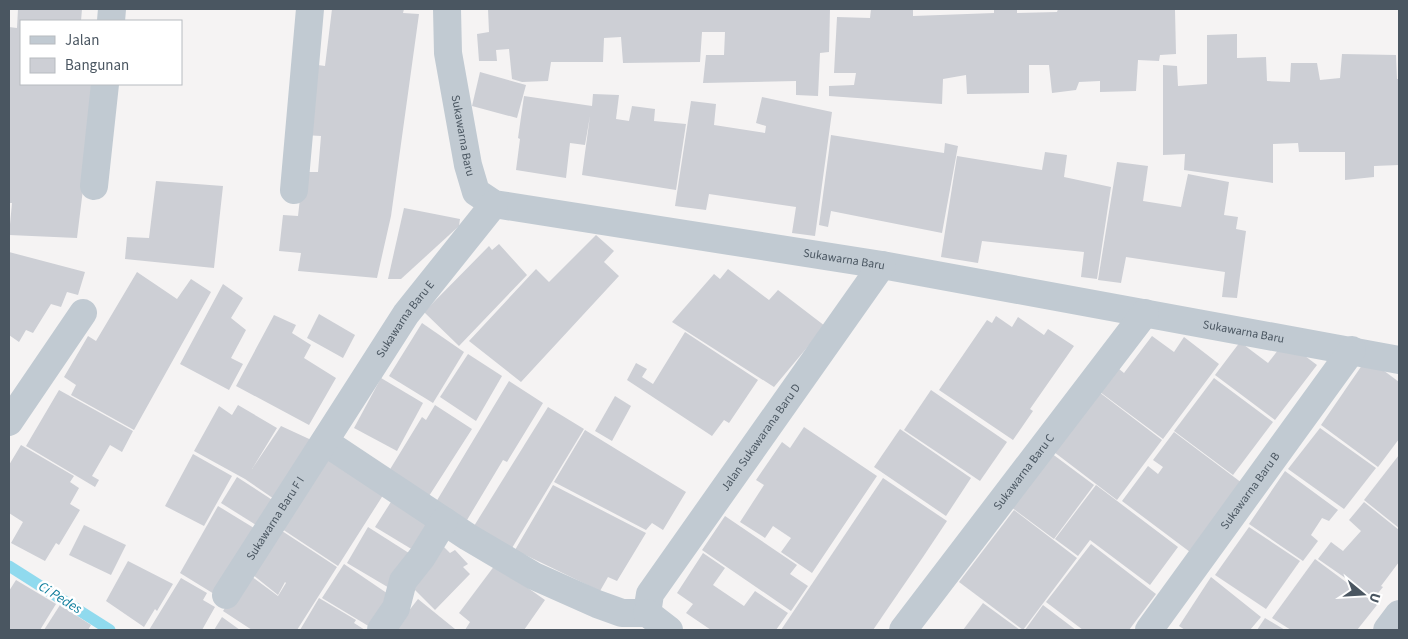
<svg xmlns="http://www.w3.org/2000/svg" width="1408" height="639" viewBox="0 0 1408 639" font-family="'Source Sans 3',sans-serif">
  <rect width="100%" height="100%" fill="#f5f3f3"/>
  <g fill="none" stroke-linecap="round" stroke-linejoin="round">
    <!-- stream -->
    <path stroke="#90daee" stroke-width="11" d="M9 566 110 630"/>
  </g>
  <!-- building -->
  <g fill="#cdcfd5">
    <path d="M18 9H82L81 21H21V84H96L77 238 9 235 12 203H9V27L17 28Z"/>
    <path d="M332 9H404L403 13 419 14 391 216 377 278 298 271 301 253 279 251 283 215 298 216 303 172H318L321 136 304 135 311 64 325 66Z"/>
    <path d="M488 9H830L829 52 820 53 818 96 796 95V81L703 83 706 55H724L725 32H702L700 62 623 63 621 37 604 38 603 62H551L548 81 522 82 512 79 509 49 496 50 497 61H479L477 34 489 32Z"/>
    <path d="M871 9H913V16L994 13V9H1017V13L1057 12 1058 9 1175 10 1176 54 1160 55 1159 61 1138 60 1136 91 1100 92V81L1079 82 1076 90 1052 93 1049 65H1029V93L967 94 966 75 943 79 942 104 829 96V86L854 85 856 73H834L837 17 870 18Z"/>
    <path d="M1237 34V58L1266 57 1267 81 1290 82 1291 63H1317L1320 80 1340 78 1342 54 1396 55 1397 79H1399V165L1374 166V177L1345 180V152H1299L1298 143 1273 144V183L1184 170 1185 154 1163 155V65L1177 66 1178 86 1207 84V35Z"/>
    <path d="M480 72 526 85 517 118 472 106Z"/>
    <path d="M593 94 619 95 616 119 629 121 632 106 655 109 654 121 686 124 676 190 582 175 590 116 585 145 570 143 566 178 516 170 520 139 518 138 524 96 592 106Z"/>
    <path d="M762 97 832 112 815 236 792 233 796 207 709 194 706 210 675 206 691 101 716 104 714 125 765 133 766 126 756 123Z"/>
    <path d="M831 135 944 153 945 143 958 146 942 233 831 211 828 227 819 225Z"/>
    <path d="M1045 152 1067 155 1064 177 1111 187 1097 279 1081 277 1084 252 982 241 978 263 941 257 957 156 1042 170Z"/>
    <path d="M1117 162 1148 166 1143 201 1181 207 1188 174 1229 182 1224 215 1238 217 1236 229 1246 231 1237 298 1222 297 1225 272 1126 257 1121 283 1098 280Z"/>
    <path d="M156 181 223 186 214 268 125 259 127 237 149 238Z"/>
    <path d="M404 208 460 219 459 226 401 279H388Z"/>
    <path d="M596 235 614 251 604 262 619 276 521 382 469 341 536 269 549 282Z"/>
    <path d="M499 244 527 275 459 346 424 312 489 246 492 250Z"/>
    <path d="M9 252 85 272 78 295 67 292 61 307 51 304 33 333 26 330 19 342 9 335Z"/>
    <path d="M728 269 769 300 778 290 825 326 774 387 672 322 714 274 720 279Z"/>
    <path d="M137 272 177 299 191 279 211 292 134 430 71 395 76 385 64 377 88 336 96 341Z"/>
    <path d="M223 284 243 298 231 318 246 330 231 358 243 364 229 390 180 364Z"/>
    <path d="M319 314 355 335 343 358 307 338Z"/>
    <path d="M274 315 296 325 292 333 311 345 304 358 336 378 309 425 236 386Z"/>
    <path d="M996 316 1012 327 1018 317 1044 335 1048 329 1074 346 1030 409 1033 411 1013 440 939 390 987 320 992 323Z"/>
    <path d="M422 323 464 352 433 403 389 376Z"/>
    <path d="M685 332 758 380 729 423 724 420 712 436 627 380 636 363 647 369 642 377 653 384Z"/>
    <path d="M1152 336 1174 352 1184 337 1219 364 1163 439 1096 389 1114 365 1124 373Z"/>
    <path d="M1285 341 1317 365 1275 420 1215 375 1240 342 1268 363Z"/>
    <path d="M468 354 502 376 476 421 440 397Z"/>
    <path d="M1367 358 1399 382V439L1378 467 1321 425Z"/>
    <path d="M381 378 423 403 397 451 354 428Z"/>
    <path d="M1214 378 1273 422 1233 475 1174 431Z"/>
    <path d="M509 381 543 403 507 462 503 460 467 520 436 502Z"/>
    <path d="M59 390 133 431 122 452 110 445 92 476 99 480 95 487 26 446Z"/>
    <path d="M931 390 1007 442 980 481 904 430Z"/>
    <path d="M1099 392 1162 440 1117 500 1054 452Z"/>
    <path d="M615 396 631 406 612 441 595 431Z"/>
    <path d="M238 405 277 428 252 469 281 426 320 444 280 503 245 479 194 451 219 406 232 415Z"/>
    <path d="M435 405 472 429 429 496 389 471 422 417 426 420Z"/>
    <path d="M548 407 584 429 512 548 474 526Z"/>
    <path d="M804 427 877 476 812 573 781 552 791 538 773 526 765 538 740 522 764 485 756 480 782 442 790 448Z"/>
    <path d="M1320 428 1376 468 1344 509 1288 469Z"/>
    <path d="M900 429 971 478 946 516 874 467Z"/>
    <path d="M585 430 686 492 663 530 652 523 646 530 554 482Z"/>
    <path d="M1174 432 1242 483 1190 552 1122 501 1148 466 1158 474 1163 467 1153 460Z"/>
    <path d="M21 445 74 476 70 482 79 488 70 504 80 510 59 545 56 543 45 561 11 543 23 522 9 513V465Z"/>
    <path d="M326 450 387 489 338 566 276 525Z"/>
    <path d="M1047 450 1094 485 1054 539 1007 504Z"/>
    <path d="M193 454 232 476 204 526 165 506Z"/>
    <path d="M1399 455V528L1364 500Z"/>
    <path d="M1285 471 1338 510 1329 521 1322 518 1311 535 1318 541 1303 561 1249 524Z"/>
    <path d="M237 477 280 505 264 530 221 503Z"/>
    <path d="M883 478 947 521 923 557 873 630H781Z"/>
    <path d="M553 485 646 533 617 581 608 577 600 591 515 550Z"/>
    <path d="M1096 485 1178 547 1150 585 1090 540 1078 556 1055 539Z"/>
    <path d="M396 494 437 521 418 553 375 527Z"/>
    <path d="M1364 502 1399 530V562L1381 586 1383 587 1374 598 1318 559 1331 542 1343 551 1361 531 1349 520Z"/>
    <path d="M218 506 259 531 219 597 180 573Z"/>
    <path d="M1014 510 1077 558 1023 630 959 582Z"/>
    <path d="M725 516 797 565 790 574 808 586 791 611 702 550Z"/>
    <path d="M84 525 126 545 111 575 69 555Z"/>
    <path d="M276 527 337 567 297 630H252L223 611 247 573 278 596 286 583 285 582 278 595 248 571Z"/>
    <path d="M368 527 412 555 391 589 347 563Z"/>
    <path d="M1249 527 1300 561 1266 609 1215 575Z"/>
    <path d="M1091 544 1156 594 1129 630H1083L1046 602Z"/>
    <path d="M443 546 450 553 455 550 468 564 463 567 470 574 435 610 408 583Z"/>
    <path d="M703 553 725 568 713 585 744 606 755 591 788 613 776 630H711L686 613 693 604 677 593Z"/>
    <path d="M1315 559 1377 605 1357 630H1291L1272 618Z"/>
    <path d="M128 561 173 584 157 611 155 609 144 627 106 601Z"/>
    <path d="M344 564 397 600 375 630 322 598Z"/>
    <path d="M495 565 545 600 524 630H465L470 622 459 613Z"/>
    <path d="M1211 577 1261 617 1250 630H1185L1179 626Z"/>
    <path d="M181 578 207 593 203 600 215 607 202 630H149Z"/>
    <path d="M16 580 56 604 40 630H9V591Z"/>
    <path d="M319 598 356 620 354 623 365 630H300Z"/>
    <path d="M418 599 455 629 454 630H394Z"/>
    <path d="M983 603 1020 630H963Z"/>
    <path d="M60 605 91 625 88 630H44Z"/>
    <path d="M1043 605 1076 630H1025Z"/>
    <path d="M222 617 240 630H214Z"/>
    <path d="M1265 618 1285 630H1257Z"/>
  </g>
  <g fill="none" stroke-linecap="round" stroke-linejoin="round">
    <!-- minor -->
    <g stroke="#c1cad2" stroke-width="28">
      <path id="s1" d="M447 9 448 53 468 165 476 192 494 204 882 265 1399 360"/>
      <path d="M111 21 112 9"/>
      <path d="M94 186 105 84"/>
      <path d="M294 190 310 9"/>
      <path d="M9 422 83 313"/>
      <path d="M325 442 468 537 534 576 597 604 622 613H647"/>
      <path id="s2" d="M226 595 406 314 494 204"/>
      <path id="s3" d="M647 613 650 594 882 265"/>
      <path d="M647 613 669 630"/>
      <path d="M381 630 396 608 403 581 422 557 444 521"/>
      <path id="s4" d="M903 630 1145 313"/>
      <path id="s5" d="M1149 630 1352 350"/>
      <path d="M1387 630 1399 614"/>
    </g>
  </g>
  <g text-anchor="middle" dominant-baseline="central" stroke-width="5" stroke-linejoin="round" paint-order="stroke">
    <!-- street labels -->
    <g font-size="12" fill="#4a5661" stroke="#fff">
      <text stroke="none"><textPath href="#s1" startOffset="128">Sukawarna Baru</textPath></text>
      <text stroke="none"><textPath href="#s1" startOffset="562">Sukawarna Baru</textPath></text>
      <text stroke="none"><textPath href="#s2" startOffset="329">Sukawarna Baru E</textPath></text>
      <text stroke="none"><textPath href="#s1" startOffset="968">Sukawarna Baru</textPath></text>
      <text stroke="none"><textPath href="#s3" startOffset="211">Jalan Sukawarana Baru D</textPath></text>
      <text stroke="none"><textPath href="#s4" startOffset="199">Sukawarna Baru C</textPath></text>
      <text stroke="none"><textPath href="#s5" startOffset="172">Sukawarna Baru B</textPath></text>
      <text stroke="none"><textPath href="#s2" startOffset="91">Sukawarna Baru F I</textPath></text>
    </g>
    <!-- water labels -->
    <g font-size="14" font-style="italic" fill="#0c7c9b" stroke="#fff">
      <text transform="translate(60 598) rotate(32)">Ci Pedes</text>
    </g>
  </g>
  <!-- border -->
  <rect width="1408" height="639" fill="none" stroke="#4a5661" stroke-width="20"/>
  <!-- legend -->
  <rect x="20" y="20" width="162" height="65" fill="#ffffff" stroke="#b7bbc0"/>
  <rect x="30" y="36" width="25" height="8" fill="#c1cad2" stroke="#b7bbc0"/>
  <text x="65" y="45" font-size="15" fill="#4a5661">Jalan</text>
  <rect x="30" y="58" width="25" height="15" fill="#cdcfd5" stroke="#b7bbc0"/>
  <text x="65" y="70" font-size="15" fill="#4a5661">Bangunan</text>
  <!-- north arrow -->
  <g transform="translate(1363 594) rotate(108)" stroke="#ffffff" stroke-width="4" paint-order="stroke">
  <path d="M0-4L9 19L0 12L-9 19Z" fill="#4a5661"/>
  <text y="-8" font-size="14" font-weight="bold" text-anchor="middle" fill="#4a5661">U</text>
  </g>
</svg>
